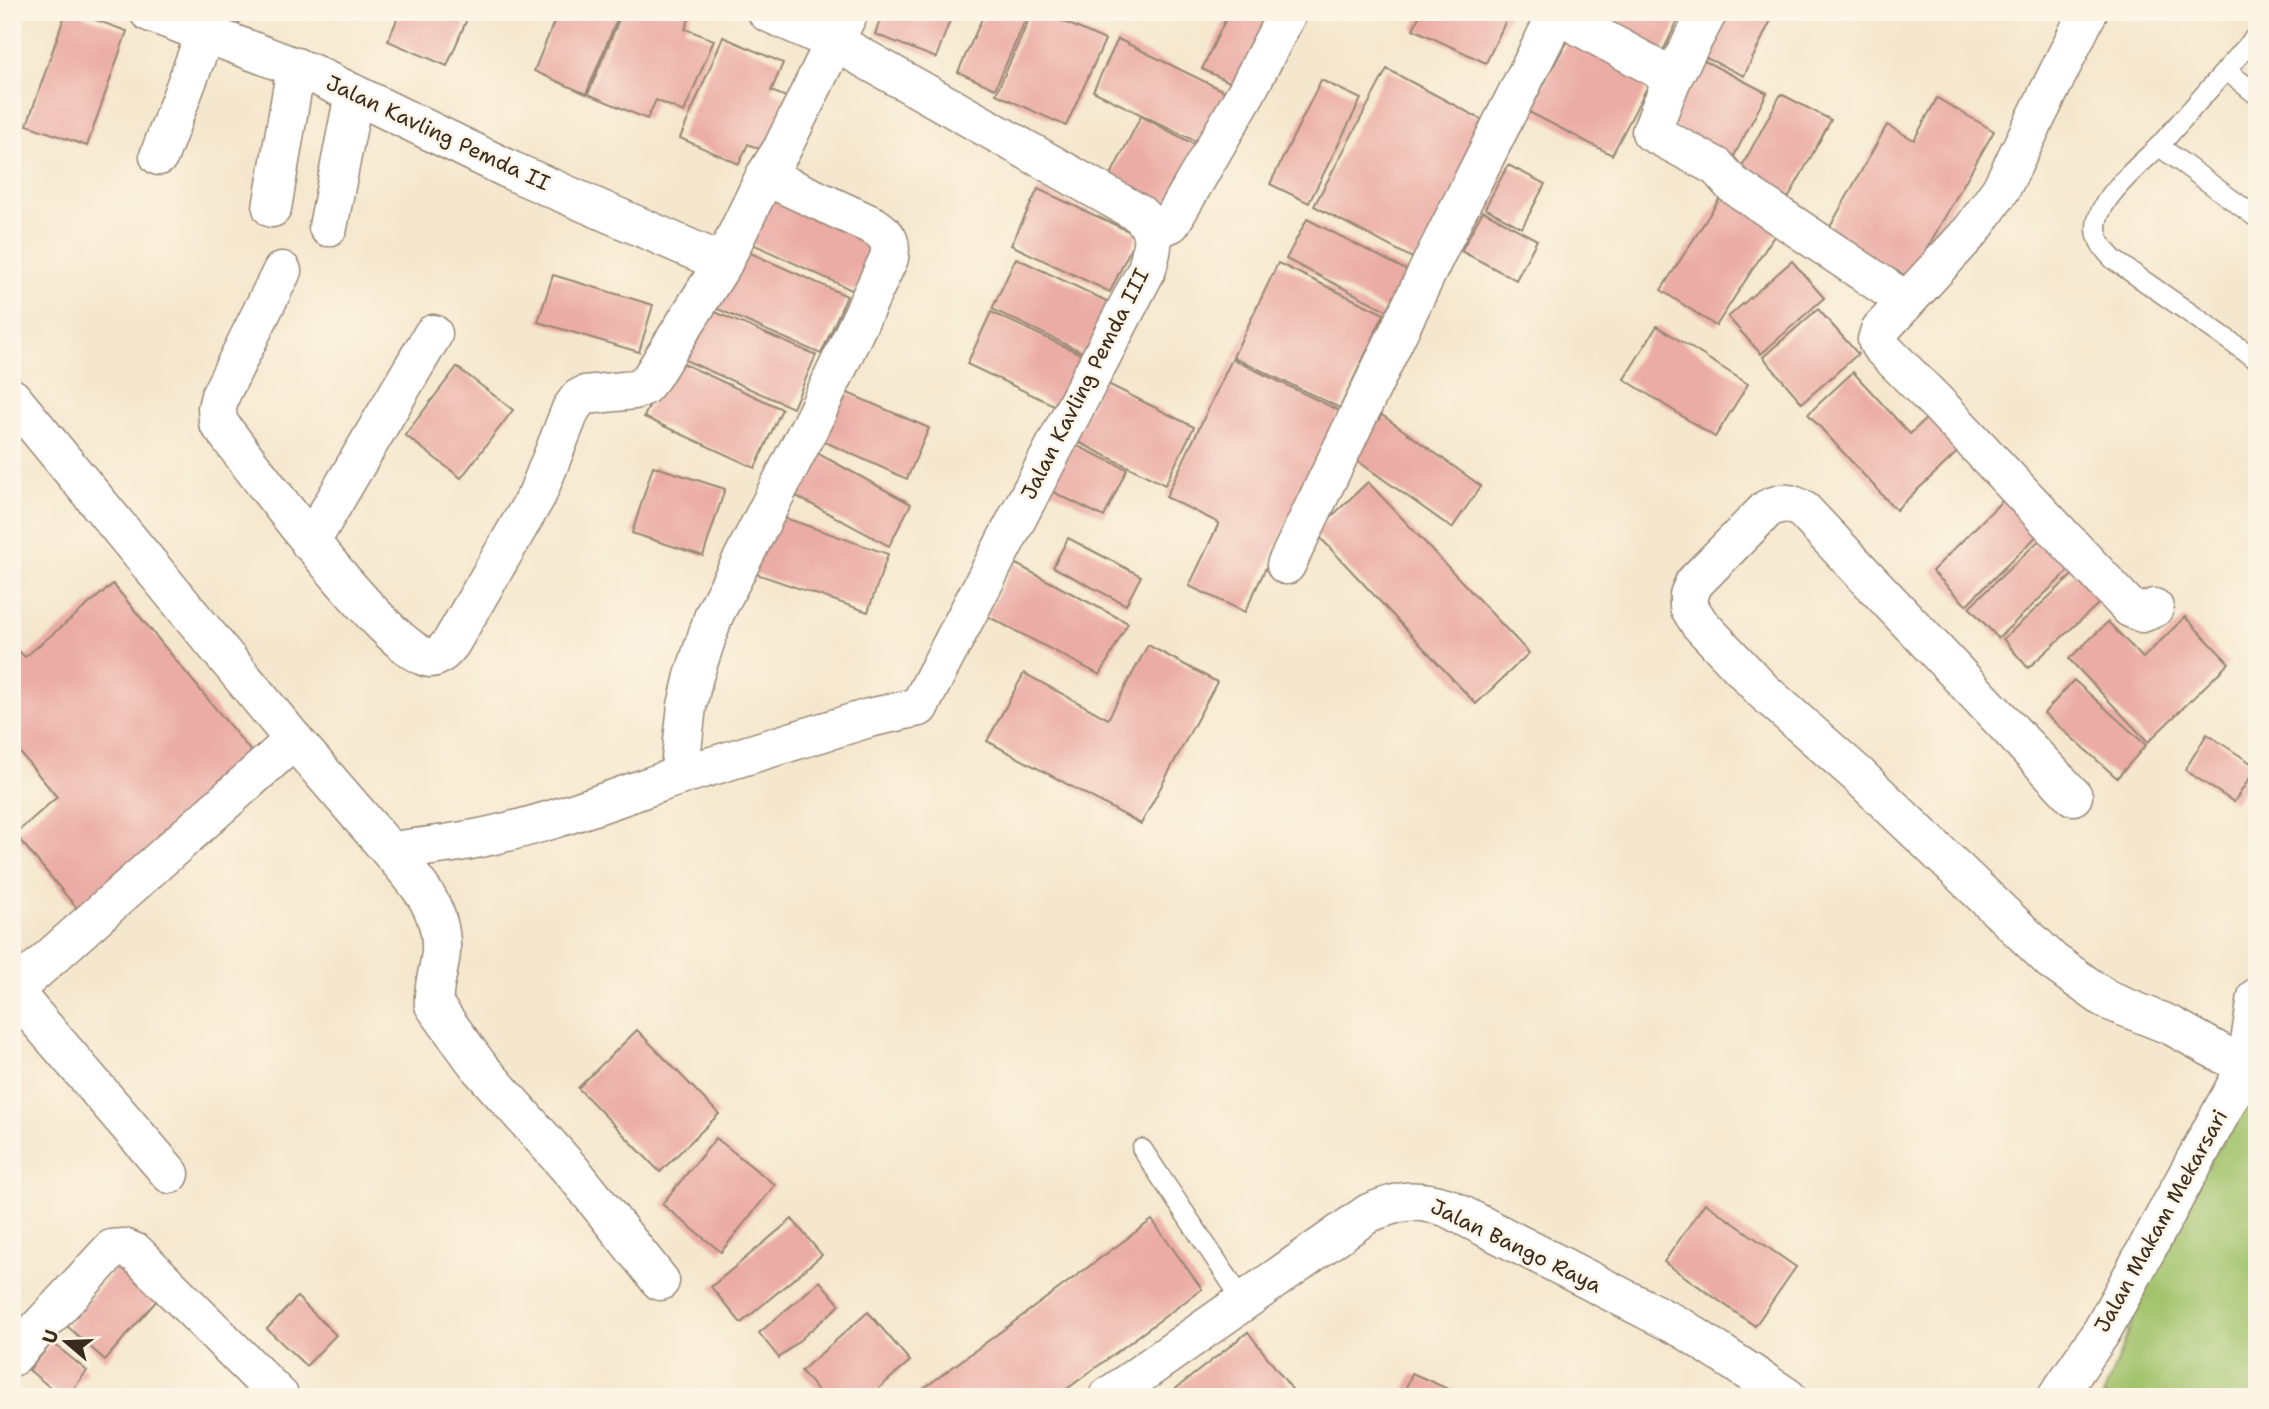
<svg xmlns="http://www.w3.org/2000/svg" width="2269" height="1409" viewBox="0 0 2269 1409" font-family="'Shantell Sans',sans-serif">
  <rect width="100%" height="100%" fill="#fcf5e5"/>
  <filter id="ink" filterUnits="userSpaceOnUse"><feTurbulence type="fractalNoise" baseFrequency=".0143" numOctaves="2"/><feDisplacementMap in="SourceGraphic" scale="14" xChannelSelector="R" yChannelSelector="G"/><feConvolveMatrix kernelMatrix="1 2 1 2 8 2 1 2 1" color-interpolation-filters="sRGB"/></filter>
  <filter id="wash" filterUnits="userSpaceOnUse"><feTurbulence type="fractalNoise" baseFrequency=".00686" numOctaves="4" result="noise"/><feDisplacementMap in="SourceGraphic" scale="28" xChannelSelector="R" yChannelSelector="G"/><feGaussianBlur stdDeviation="1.57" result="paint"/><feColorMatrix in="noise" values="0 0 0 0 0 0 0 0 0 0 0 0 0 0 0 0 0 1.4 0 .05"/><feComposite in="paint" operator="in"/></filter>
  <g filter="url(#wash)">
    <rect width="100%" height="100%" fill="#f5e7cd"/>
    <!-- green -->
    <path fill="#a2c36c" stroke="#6e7645" stroke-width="2" d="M2257 1100V1397H2103L2165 1238 2241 1109Z"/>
    <g id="blocks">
      <!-- building -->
      <g fill="#ebaca5">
        <path d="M66 12H73L127 31 87 146 27 125Z"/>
        <path d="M173 12H243L235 35Z"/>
        <path d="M400 12H470L447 66 388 41Z"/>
        <path d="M558 12H620L586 94 534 71Z"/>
        <path d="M622 12H692L685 29 714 40 684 112 656 100 647 119 588 94Z"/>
        <path d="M883 12H953L936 58 875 34Z"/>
        <path d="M985 12H1029L995 89 958 72Z"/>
        <path d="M1032 12H1042L1105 40 1066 126 996 94Z"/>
        <path d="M1229 12H1280L1244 89 1202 69Z"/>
        <path d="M1421 12H1510L1486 63 1413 29Z"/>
        <path d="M1574 12H1682L1661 55Z"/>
        <path d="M1716 12H1775L1744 76 1696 53Z"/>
        <path d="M1570 35 1652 78 1612 155 1529 112Z"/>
        <path d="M723 37 783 63 771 91 794 100 771 154 748 144 739 164 680 138Z"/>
        <path d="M1118 39 1228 93 1203 145 1093 91Z"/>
        <path d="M1697 57 1767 93 1733 158 1663 121Z"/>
        <path d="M1387 69 1488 123 1416 260 1314 206Z"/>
        <path d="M1321 80 1361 99 1309 203 1270 184Z"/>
        <path d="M1781 94 1831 120 1784 206 1735 179Z"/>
        <path d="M1937 98 1994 131 1910 278 1827 232 1887 125 1914 140Z"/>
        <path d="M1141 116 1203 149 1166 220 1104 188Z"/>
        <path d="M1508 165 1545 184 1522 228 1485 208Z"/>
        <path d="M766 186 880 239 856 292 742 239Z"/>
        <path d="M1038 189 1137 235 1110 292 1011 245Z"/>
        <path d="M1726 189 1781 225 1716 326 1661 290Z"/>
        <path d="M1483 211 1537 240 1516 280 1461 251Z"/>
        <path d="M1307 219 1408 271 1388 311 1286 259Z"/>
        <path d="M737 247 847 296 821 354 711 306Z"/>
        <path d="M1016 258 1113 304 1088 355 992 309Z"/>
        <path d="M1792 261 1824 298 1761 354 1728 317Z"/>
        <path d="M1278 263 1384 314 1340 408 1233 357Z"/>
        <path d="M553 275 653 305 639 352 538 322Z"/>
        <path d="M708 309 816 355 793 408 685 360Z"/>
        <path d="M1818 309 1858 354 1802 403 1763 357Z"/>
        <path d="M991 312 1089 358 1064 410 967 364Z"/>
        <path d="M1657 326 1748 384 1715 437 1624 379Z"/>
        <path d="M671 358 782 409 755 468 644 417Z"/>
        <path d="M1232 359 1340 411 1245 612 1189 586 1219 523 1166 497Z"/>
        <path d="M457 367 513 410 461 478 405 435Z"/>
        <path d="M1853 372 1910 434 1935 410 1966 444 1896 510 1808 414Z"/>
        <path d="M1102 381 1194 427 1165 485 1074 440Z"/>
        <path d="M836 388 929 428 907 479 814 437Z"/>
        <path d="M1382 415 1481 486 1452 528 1352 457Z"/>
        <path d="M1073 444 1127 469 1104 517 1051 491Z"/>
        <path d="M808 448 911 504 889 546 785 490Z"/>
        <path d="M653 466 725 489 703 556 632 533Z"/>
        <path d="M1368 482 1529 653 1476 704 1315 532Z"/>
        <path d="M2012 491 2046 527 1966 605 1932 571Z"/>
        <path d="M768 512 888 554 868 612 748 571Z"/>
        <path d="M2047 533 2076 564 1998 638 1969 607Z"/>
        <path d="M1068 538 1141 576 1126 605 1053 567Z"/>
        <path d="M1014 563 1128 623 1100 675 987 616Z"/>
        <path d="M2080 568 2106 597 2028 668 2003 639Z"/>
        <path d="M113 584 259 761 80 912 15 834 57 797 12 743V656L19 651 25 657Z"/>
        <path d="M2185 617 2229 663 2148 742 2069 659 2108 622 2143 658Z"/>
        <path d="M1148 645 1217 682 1141 824 987 741 1024 673 1108 719Z"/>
        <path d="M2074 680 2146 745 2117 778 2044 713Z"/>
        <path d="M2207 734 2257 767 2234 802 2185 770Z"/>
        <path d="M637 1030 719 1114 660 1172 578 1088Z"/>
        <path d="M716 1138 775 1185 721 1252 662 1204Z"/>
        <path d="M1705 1203 1796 1267 1755 1326 1664 1262Z"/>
        <path d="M792 1219 822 1255 741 1323 711 1287Z"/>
        <path d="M1152 1220 1202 1289 1056 1397H912Z"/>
        <path d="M119 1265 158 1299 105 1360 67 1326Z"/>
        <path d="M820 1281 840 1305 779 1358 759 1333Z"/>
        <path d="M297 1297 336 1335 306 1366 267 1329Z"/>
        <path d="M868 1312 910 1361 869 1397H823L801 1371Z"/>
        <path d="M1248 1332 1294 1392 1289 1397H1165Z"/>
        <path d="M52 1342 87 1371 67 1397H62L29 1370Z"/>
        <path d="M1412 1373 1466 1397H1402Z"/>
      </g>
    </g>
  </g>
  <g filter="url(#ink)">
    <use href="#blocks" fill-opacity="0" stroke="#988876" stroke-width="2"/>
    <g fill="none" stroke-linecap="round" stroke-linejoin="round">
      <!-- lane casing -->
      <g stroke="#988876" stroke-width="22">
        <g id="lane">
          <path d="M2257 35 2226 70 2257 95"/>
          <path d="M2159 146 2226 70"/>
          <path d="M2257 218 2159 146C2140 165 2091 204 2097 233 2099 244 2106 252 2114 260L2257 360"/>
          <path d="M1142 1149 1244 1302"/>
        </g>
      </g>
      <!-- street casing -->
      <g stroke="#988876" stroke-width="41">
        <g id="street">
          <path d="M149 12 313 74 512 171 723 263"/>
          <path d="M2088 12 2001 189 1972 230 1880 330 1877 340 1880 346 1938 404 2130 608 2142 613 2154 608"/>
          <path d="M1557 14 1669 75 1672 79 1670 84 1651 132 1717 167 1732 184 1906 301"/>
          <path d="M1672 79 1708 12"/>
          <path d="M159 156 205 34"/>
          <path d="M765 176 874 226C888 235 892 242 889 258L816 414 714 615 694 676 687 706 679 776 869 718 919 707 1147 269C1153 245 1158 230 1138 213L835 42 767 12"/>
          <path d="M272 208 296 67"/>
          <path d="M328 227 354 94"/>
          <path d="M1152 231 1171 223 1247 91 1288 12"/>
          <path d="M282 271 220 396 217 408 218 422C248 461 390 655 430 658 439 658 446 649 451 643L537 495 571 409 579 398 585 395 634 390 644 386 652 376 723 263 765 176 782 149 849 12"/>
          <path d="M12 398 294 740 390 851"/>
          <path d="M310 543 433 334"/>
          <path d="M1286 565 1436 254 1558 12"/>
          <path d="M2073 796 1804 511C1790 501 1782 502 1767 509L1694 583 1689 595V607L1699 623 1763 691 1857 774 2052 961 2107 1000 2172 1026 2246 1067 2257 1070"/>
          <path d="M12 992 294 740"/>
          <path d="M14 992 170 1174"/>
          <path d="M660 1281 577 1177 480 1068 434 1005C432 987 440 969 441 951 443 908 416 881 390 851 417 848 443 845 470 840 541 827 610 800 679 776"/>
          <path d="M12 1357 112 1249 124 1248 136 1253 280 1397"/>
          <path d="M1108 1397 1369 1213C1401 1200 1413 1198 1446 1207L1684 1329 1787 1397"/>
          <path d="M2057 1397 2102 1331 2246 1067 2257 997"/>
        </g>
      </g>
      <!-- lane -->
      <use href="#lane" stroke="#fff" stroke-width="19"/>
      <!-- street -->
      <use href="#street" stroke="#fff" stroke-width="38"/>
    </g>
  </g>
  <g text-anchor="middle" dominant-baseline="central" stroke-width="5" stroke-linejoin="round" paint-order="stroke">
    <!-- street labels -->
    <g font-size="21" fill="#3b2a1e" stroke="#fcf5e5">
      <text transform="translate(438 133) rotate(25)">Jalan Kavling Pemda II</text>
      <text transform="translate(1085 384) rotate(-63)">Jalan Kavling Pemda III</text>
      <text transform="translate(2161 1221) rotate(-61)">Jalan Makam Mekarsari</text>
      <text transform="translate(1516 1246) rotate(26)">Jalan Bango Raya</text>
    </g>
  </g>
  <!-- margin -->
  <rect width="2269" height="1409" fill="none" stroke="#fcf5e5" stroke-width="42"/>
  <!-- north arrow -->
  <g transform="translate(66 1342) rotate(289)" stroke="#fcf5e5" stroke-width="5" paint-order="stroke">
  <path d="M0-5L12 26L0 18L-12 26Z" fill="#3b2a1e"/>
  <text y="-10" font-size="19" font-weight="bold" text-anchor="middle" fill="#3b2a1e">U</text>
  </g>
</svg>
